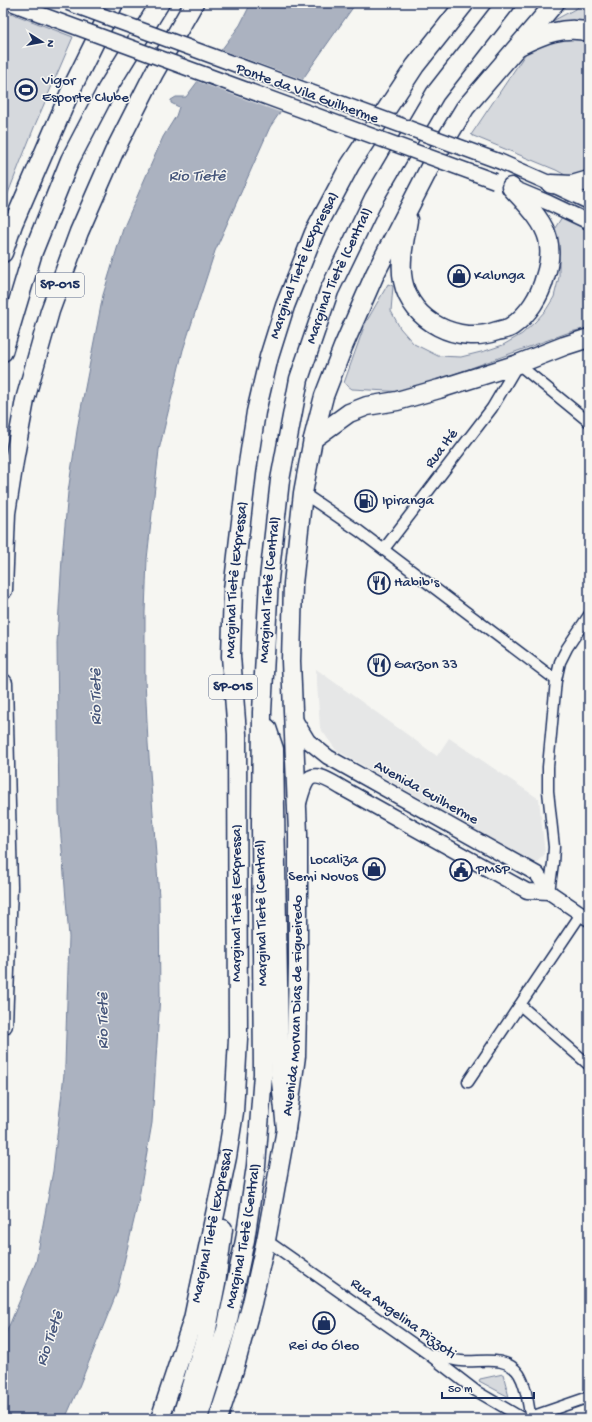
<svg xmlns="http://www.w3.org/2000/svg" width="592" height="1422" viewBox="0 0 592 1422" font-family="'Gochi Hand',sans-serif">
  <rect width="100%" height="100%" fill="#f6f6f2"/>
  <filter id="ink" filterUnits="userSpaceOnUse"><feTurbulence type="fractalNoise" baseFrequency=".025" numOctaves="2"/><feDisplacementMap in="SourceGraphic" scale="8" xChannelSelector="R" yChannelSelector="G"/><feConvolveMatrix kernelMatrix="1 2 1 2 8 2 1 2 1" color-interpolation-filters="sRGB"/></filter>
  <g filter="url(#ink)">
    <!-- built -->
    <path fill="#e6e7e7" d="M316 669 437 756 449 738 539 799 545 854 535 864 336 750 320 728Z"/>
    <!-- green -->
    <g fill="#d6d9dd" stroke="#78849e">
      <path d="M582 3H589V188L556 170 471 135 526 53 549 23 577 8Z"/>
      <path d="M3 10 73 37 35 125 3 206Z"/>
      <path d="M562 217 589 230V328L570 332 405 392 352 389 344 383 365 324 388 284 393 286 391 311 400 328 414 344 438 356 461 357 485 351 503 345 522 334 535 322 546 310 554 297 559 277V259L555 237V228Z"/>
      <path d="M503 1374 509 1397 479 1381 480 1379Z"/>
    </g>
    <!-- water -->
    <path fill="#abb2c0" stroke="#717e99" d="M251 3H356L311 67 270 127 215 251 183 350 159 450 147 559 145 612V679L148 743 159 897 160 995 152 1123 138 1203 117 1292 76 1394 65 1419H3V1340L36 1262 53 1171 65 1065 69 937 59 812 57 643 62 558 68 492 78 424 103 295 123 229 163 137 176 116 179 107 171 103V100L176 97H186L240 25Z"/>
    <!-- pier -->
    <path fill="#f6f6f2" d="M219 49 304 80 282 113 196 81Z"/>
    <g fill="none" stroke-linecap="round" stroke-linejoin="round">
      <!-- street casing -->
      <g stroke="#1b2f5e" stroke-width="13">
        <g id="street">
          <path d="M303 493 359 531 556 680"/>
          <path d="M384 549 492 408 518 364 589 422"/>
          <path d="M549 892 553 863 554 847 548 791V767L556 680 560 662 567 648 589 615"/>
          <path d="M520 1005 589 1065"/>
          <path d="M468 1082 581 914"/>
          <path d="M266 1240 428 1354 476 1391 524 1419"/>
          <path d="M431 1355C441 1357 451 1360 461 1361 480 1363 506 1354 519 1374 527 1387 528 1405 531 1419"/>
          <path d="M525 1419 589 1397"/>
        </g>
      </g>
      <!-- secondary casing -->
      <g stroke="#1b2f5e" stroke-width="17">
        <g id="secondary">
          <path d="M11 3 40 14"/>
          <path d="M501 162 551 184 589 202"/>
          <path d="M513 188 549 203 589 222"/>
          <path d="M294 718 308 741 328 757 537 874 549 892 589 919"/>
          <path d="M299 803C301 796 303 787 307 781 315 769 333 783 342 788L527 891 549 892"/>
        </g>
      </g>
      <!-- highway casing -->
      <g stroke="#1b2f5e" stroke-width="21">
        <g id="highway">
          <path d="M521 45C542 35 565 25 589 32"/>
          <path d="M551 184 572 185 589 180"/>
          <path d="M408 220C405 239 399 261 403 281 411 322 459 345 497 331 502 330 508 329 512 326 528 315 540 296 545 277 549 265 551 252 548 239 543 219 524 202 511 187"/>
          <path d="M3 253 13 224 71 90 114 3"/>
          <path d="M3 352 33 252 70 160 107 89 160 3"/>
          <path d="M313 439 349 413 367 406 397 401 439 389 518 364 564 346 589 338"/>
          <path d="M3 590 6 513 15 455 25 400 50 311 79 232 114 152 154 73 194 3"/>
          <path d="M3 683 8 887 3 1025"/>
          <path id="s1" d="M286 1129 296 1056 298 965V834L291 661 293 584 303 493 313 439 324 396 343 347 375 274 434 159 465 108 555 3"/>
          <path id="s2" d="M160 1419 193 1319 227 1157 234 1112 238 1039 237 734 231 656 233 590 247 470 256 412 269 357 285 306 314 233 350 165 415 66 465 3"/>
          <path d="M181 1419 205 1339 216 1283 223 1229"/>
          <path id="s3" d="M198 1419 226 1330 245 1240 256 1166 263 1074 261 823 262 712 269 579 280 480 299 379 329 291 374 198 435 94 506 3"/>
          <path d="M218 1419 234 1370 252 1303 266 1240 286 1129 281 1081 279 1041 274 749 267 728"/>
        </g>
      </g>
      <!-- street -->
      <use href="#street" stroke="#f6f6f2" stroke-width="10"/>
      <!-- secondary -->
      <use href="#secondary" stroke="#f6f6f2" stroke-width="14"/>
      <!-- highway -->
      <use href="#highway" stroke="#f6f6f2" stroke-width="18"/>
      <!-- secondary-bridge casing -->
      <g stroke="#1b2f5e" stroke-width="17" stroke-linecap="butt">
        <g id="secondary-bridge">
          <path d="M68 3 501 162"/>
          <path d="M40 14 495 181"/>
        </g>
      </g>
      <!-- secondary-bridge -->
      <use href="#secondary-bridge" stroke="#f6f6f2" stroke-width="14"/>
    </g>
  </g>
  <!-- icons -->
  <defs>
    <g id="stadium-ring" transform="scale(1.15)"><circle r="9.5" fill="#f6f6f2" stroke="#1b2f5e" stroke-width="1.5"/><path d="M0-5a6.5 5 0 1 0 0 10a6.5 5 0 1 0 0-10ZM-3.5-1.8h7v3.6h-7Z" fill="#1b2f5e"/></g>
    <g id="shop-ring" transform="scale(1.15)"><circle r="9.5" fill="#f6f6f2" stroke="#1b2f5e" stroke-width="1.5"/><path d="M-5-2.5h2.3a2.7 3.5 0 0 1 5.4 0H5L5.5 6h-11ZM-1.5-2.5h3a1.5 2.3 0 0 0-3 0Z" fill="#1b2f5e"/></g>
    <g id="fuel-ring" transform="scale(1.15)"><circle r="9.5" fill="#f6f6f2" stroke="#1b2f5e" stroke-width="1.5"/><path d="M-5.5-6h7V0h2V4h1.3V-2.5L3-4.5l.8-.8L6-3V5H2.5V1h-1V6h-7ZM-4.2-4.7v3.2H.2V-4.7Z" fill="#1b2f5e"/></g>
    <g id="restaurant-ring" transform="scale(1.15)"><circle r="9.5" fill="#f6f6f2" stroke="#1b2f5e" stroke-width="1.5"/><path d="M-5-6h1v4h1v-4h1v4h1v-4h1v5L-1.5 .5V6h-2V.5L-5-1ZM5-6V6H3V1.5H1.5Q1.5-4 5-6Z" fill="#1b2f5e"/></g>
    <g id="civic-ring" transform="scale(1.15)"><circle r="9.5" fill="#f6f6f2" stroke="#1b2f5e" stroke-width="1.5"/><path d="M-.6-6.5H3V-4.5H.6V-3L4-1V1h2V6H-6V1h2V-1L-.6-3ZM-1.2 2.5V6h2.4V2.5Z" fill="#1b2f5e"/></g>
  </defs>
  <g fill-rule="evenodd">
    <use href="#stadium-ring" x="26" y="90"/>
    <use href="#shop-ring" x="459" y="276"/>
    <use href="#fuel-ring" x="366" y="501"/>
    <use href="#restaurant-ring" x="379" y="583"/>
    <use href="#restaurant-ring" x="379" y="665"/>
    <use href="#shop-ring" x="374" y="869"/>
    <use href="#civic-ring" x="461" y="870"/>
    <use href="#shop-ring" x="324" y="1323"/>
  </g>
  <g text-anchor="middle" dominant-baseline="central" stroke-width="3" stroke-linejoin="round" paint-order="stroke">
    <!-- shield labels -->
    <g fill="#f6f6f2" stroke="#5d6b8a" stroke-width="1">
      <rect x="36" y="273" width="48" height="24" rx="3"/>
      <rect x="209" y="675" width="48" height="24" rx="3"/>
    </g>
    <g font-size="14" font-weight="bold" fill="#1b2f5e">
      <text x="60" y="285">SP-015</text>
      <text x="233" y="687">SP-015</text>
    </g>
    <!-- poi labels -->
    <g font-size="15" fill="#1b2f5e" stroke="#f6f6f2" text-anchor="start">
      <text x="42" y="81">Vigor<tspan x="42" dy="17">Esporte Clube</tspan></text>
      <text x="474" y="276">Kalunga</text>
      <text x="382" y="501">Ipiranga</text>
      <text x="394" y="583">Habib's</text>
      <text x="394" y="665">Garzon 33</text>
      <text x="358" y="860" text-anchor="end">Localiza<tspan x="358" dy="17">Semi Novos</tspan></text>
      <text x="476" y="870">PMSP</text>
      <text x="324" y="1346" text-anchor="middle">Rei do Óleo</text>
    </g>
    <!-- street labels -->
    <g font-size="15" fill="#1b2f5e" stroke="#f6f6f2">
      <text transform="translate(307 94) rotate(20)">Ponte da Vila Guilherme</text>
      <text stroke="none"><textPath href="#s2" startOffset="1173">Marginal Tietê (Expressa)</textPath></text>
      <text stroke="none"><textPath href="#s3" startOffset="1161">Marginal Tietê (Central)</textPath></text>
      <text transform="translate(442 449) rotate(-53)">Rua Ité</text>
      <text stroke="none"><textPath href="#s2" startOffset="849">Marginal Tietê (Expressa)</textPath></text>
      <text stroke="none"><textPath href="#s3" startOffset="837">Marginal Tietê (Central)</textPath></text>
      <text transform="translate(426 793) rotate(29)">Avenida Guilherme</text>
      <text transform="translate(237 903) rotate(-90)">Marginal Tietê (Expressa)</text>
      <text transform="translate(262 913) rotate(-91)">Marginal Tietê (Central)</text>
      <text stroke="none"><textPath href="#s1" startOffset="124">Avenida Morvan Dias de Figueiredo</textPath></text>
      <text stroke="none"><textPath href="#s2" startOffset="201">Marginal Tietê (Expressa)</textPath></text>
      <text stroke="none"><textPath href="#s3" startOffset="189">Marginal Tietê (Central)</textPath></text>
      <text transform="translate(403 1319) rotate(36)">Rua Angelina Pizzoti</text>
    </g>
    <!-- water labels -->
    <g font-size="16" font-style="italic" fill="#46567b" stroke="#f6f6f2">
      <text x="197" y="177">Rio Tietê</text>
      <text transform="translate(97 697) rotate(-90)">Rio Tietê</text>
      <text transform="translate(104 1021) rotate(-90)">Rio Tietê</text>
      <text transform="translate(51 1339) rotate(-71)">Rio Tietê</text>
    </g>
  </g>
  <!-- margin -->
  <rect width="592" height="1422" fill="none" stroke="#f6f6f2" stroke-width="16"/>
  <rect x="8" y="8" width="576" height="1406" fill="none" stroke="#1b2f5e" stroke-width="1.5" filter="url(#ink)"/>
  <!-- north arrow -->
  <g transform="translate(42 42) rotate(101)" stroke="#f6f6f2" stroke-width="3" paint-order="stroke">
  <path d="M0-3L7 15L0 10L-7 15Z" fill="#1b2f5e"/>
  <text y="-6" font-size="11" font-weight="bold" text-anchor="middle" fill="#1b2f5e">N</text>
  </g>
  <!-- scale -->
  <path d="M442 1392v6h92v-6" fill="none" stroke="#1b2f5e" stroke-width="2"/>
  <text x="448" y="1392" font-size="12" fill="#1b2f5e" stroke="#f6f6f2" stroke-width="3" paint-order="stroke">50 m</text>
</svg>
